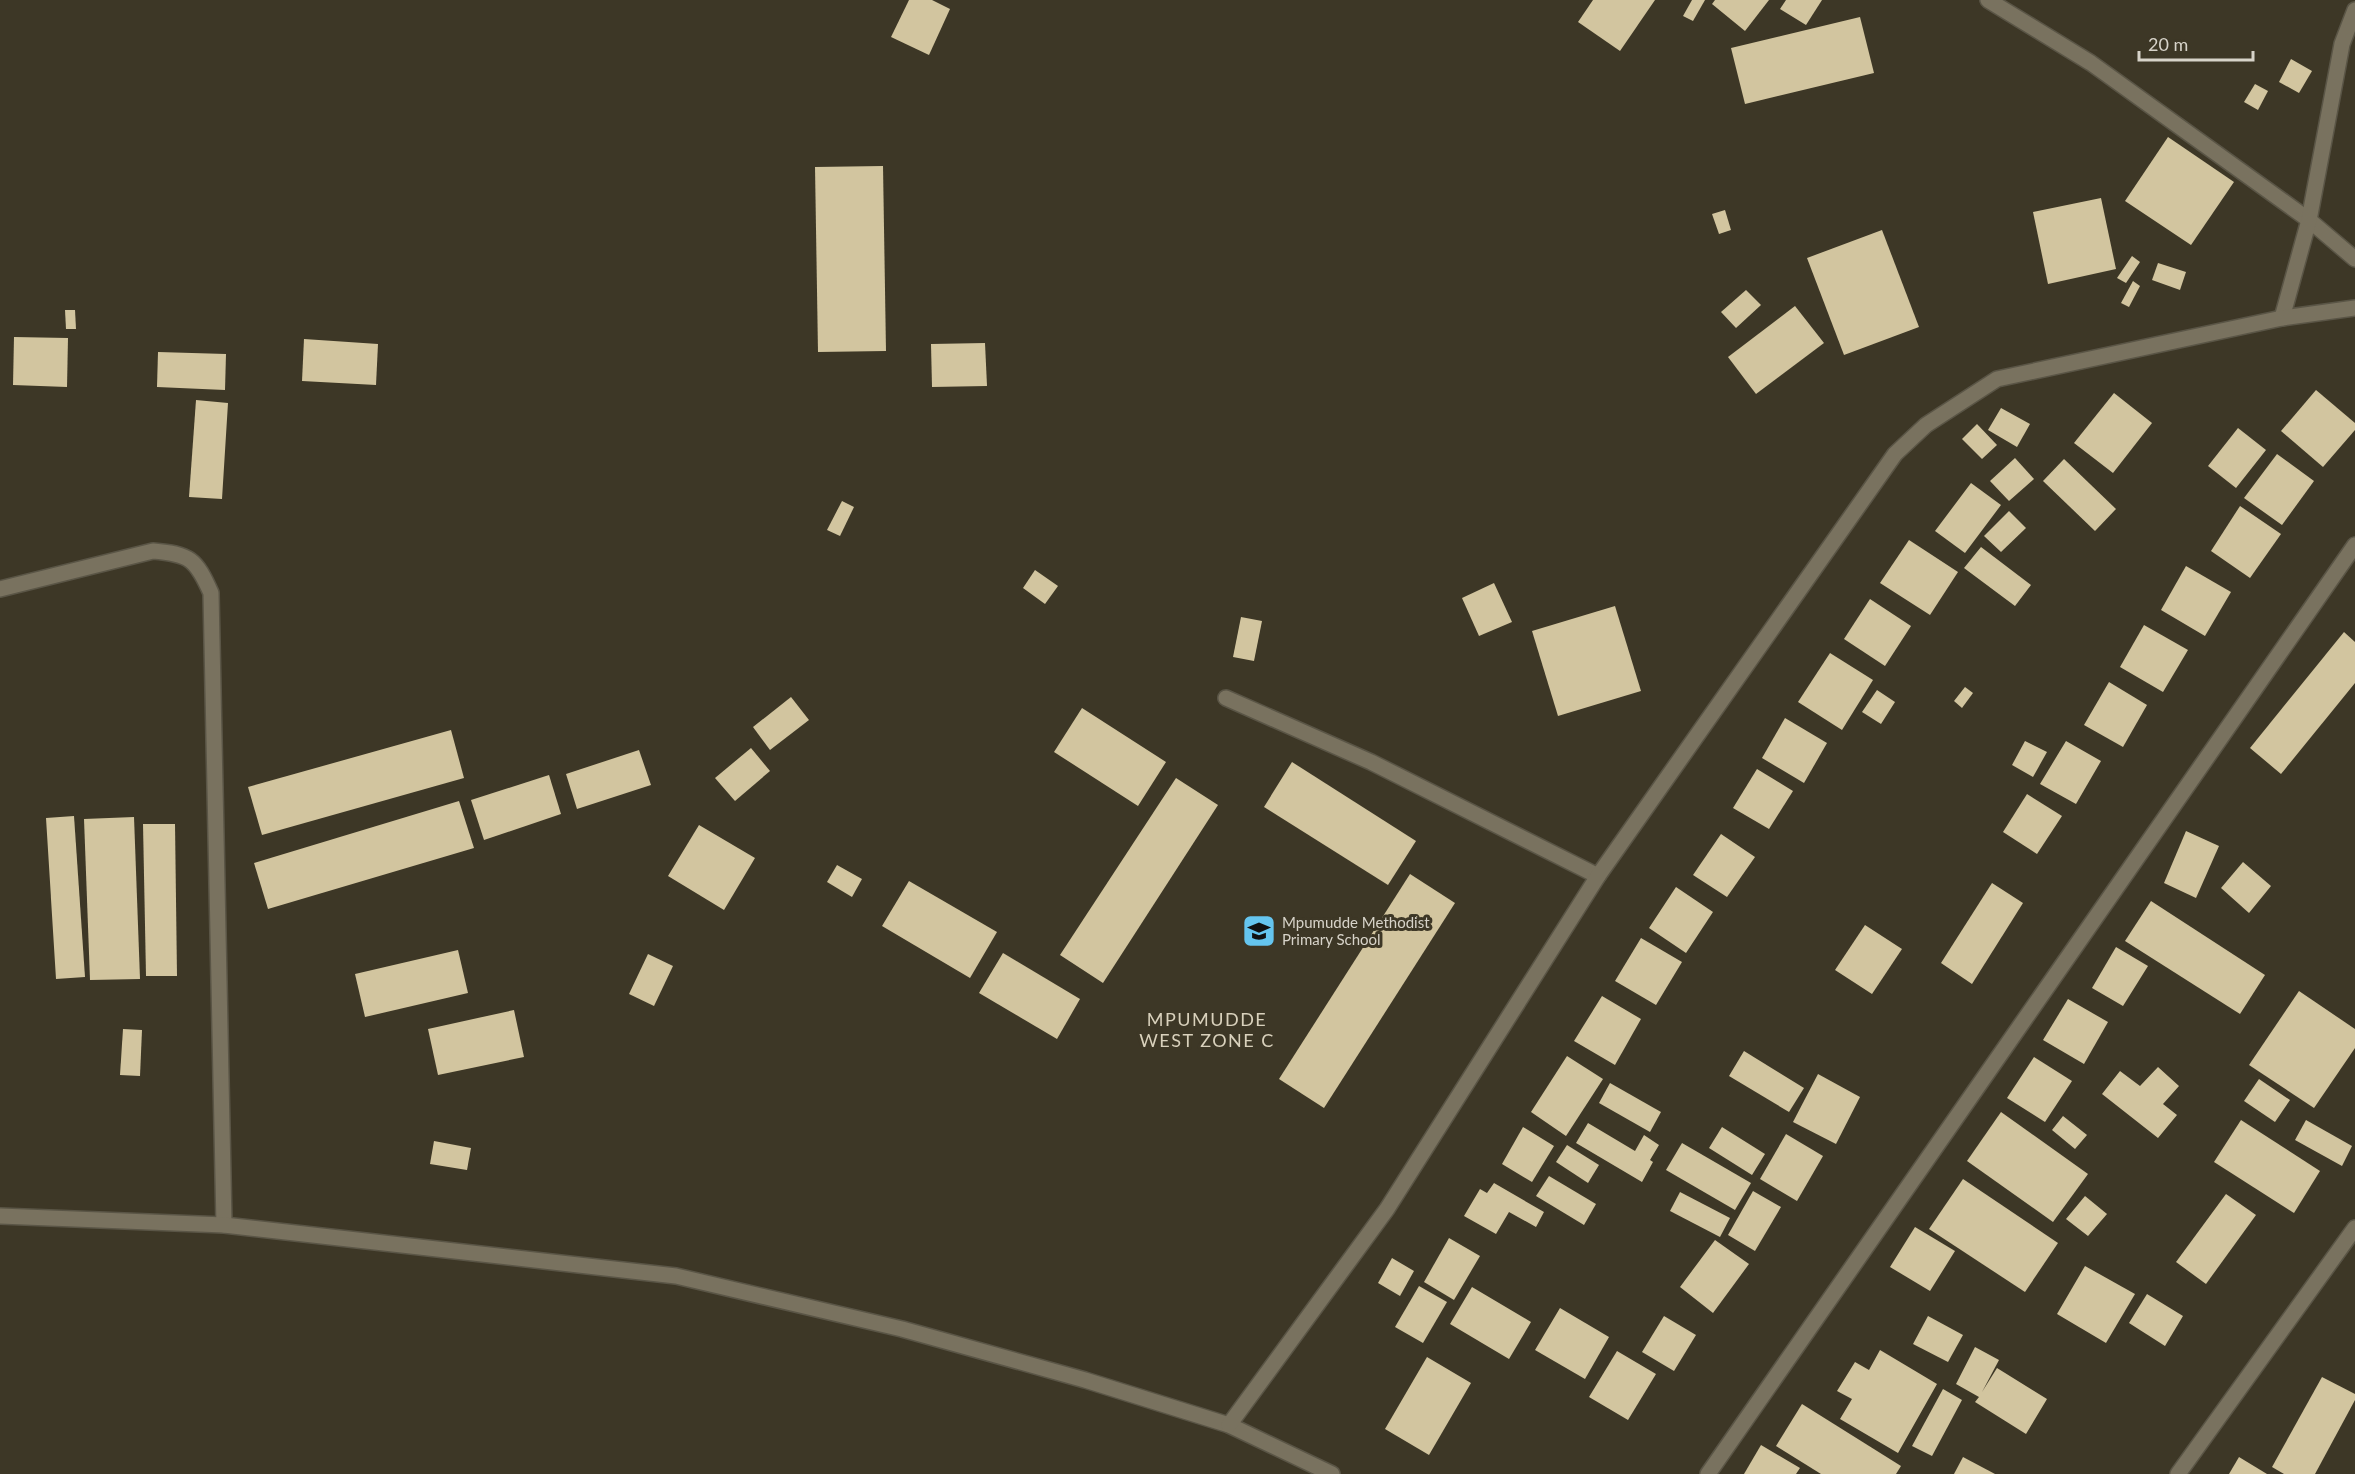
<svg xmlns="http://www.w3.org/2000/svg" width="2355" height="1474" viewBox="0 0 2355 1474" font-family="Lato,sans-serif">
  <rect width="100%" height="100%" fill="#3d3726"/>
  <!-- building -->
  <g fill="#d2c59f">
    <path d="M909 0H932L950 9 929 55 891 37Z"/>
    <path d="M1593 0H1655L1620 51 1578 22Z"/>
    <path d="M1692 0H1705L1693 21 1683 16Z"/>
    <path d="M1715 0H1769L1745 31 1712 4Z"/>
    <path d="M1786 0H1822L1806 25 1780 9Z"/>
    <path d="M1860 17 1874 73 1745 104 1731 48Z"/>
    <path d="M2291 59 2312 71 2299 93 2279 82Z"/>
    <path d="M2255 84 2268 91 2258 110 2244 102Z"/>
    <path d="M2168 137 2234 182 2191 245 2125 201Z"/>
    <path d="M883 166 886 351 818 352 815 167Z"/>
    <path d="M2101 198 2116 269 2048 284 2033 212Z"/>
    <path d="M1725 210 1731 230 1719 234 1712 214Z"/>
    <path d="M1882 230 1919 327 1844 355 1807 258Z"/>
    <path d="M2132 256 2140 262 2126 283 2117 278Z"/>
    <path d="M2158 263 2186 272 2180 290 2152 280Z"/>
    <path d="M2133 281 2140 286 2129 307 2121 303Z"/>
    <path d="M1746 290 1761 305 1736 328 1721 312Z"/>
    <path d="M1795 306 1824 343 1756 394 1728 357Z"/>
    <path d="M65 310H75L76 329H66Z"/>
    <path d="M14 337 68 338 67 387 13 385Z"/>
    <path d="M304 339 378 344 376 385 302 381Z"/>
    <path d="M985 343 987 386 932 387 931 344Z"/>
    <path d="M158 352 226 354 225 390 157 387Z"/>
    <path d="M2316 390 2355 423V430L2323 467 2281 431Z"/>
    <path d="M2114 393 2152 423 2113 473 2074 443Z"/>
    <path d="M196 400 228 403 222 499 189 497Z"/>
    <path d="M2001 408 2030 424 2017 447 1988 430Z"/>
    <path d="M1977 424 1997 445 1982 459 1962 439Z"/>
    <path d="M2238 428 2266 450 2236 488 2208 466Z"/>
    <path d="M2277 454 2314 481 2282 525 2244 498Z"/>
    <path d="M2015 458 2034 479 2009 501 1990 481Z"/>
    <path d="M2064 459 2116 509 2095 531 2043 481Z"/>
    <path d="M1971 483 2001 505 1965 553 1935 531Z"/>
    <path d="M842 501 854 507 840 536 827 530Z"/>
    <path d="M2240 506 2281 534 2250 578 2211 551Z"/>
    <path d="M2009 511 2026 528 2001 552 1984 536Z"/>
    <path d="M1909 540 1958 572 1930 615 1880 583Z"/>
    <path d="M1981 547 2031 585 2015 606 1964 568Z"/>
    <path d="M2186 566 2231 592 2205 636 2161 610Z"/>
    <path d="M1035 570 1058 586 1045 604 1023 588Z"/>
    <path d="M1494 583 1512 622 1479 636 1462 598Z"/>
    <path d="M1870 599 1911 626 1885 666 1844 639Z"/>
    <path d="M1615 606 1641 691 1558 716 1532 631Z"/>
    <path d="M1241 617 1262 621 1254 661 1233 657Z"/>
    <path d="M2144 625 2188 650 2163 692 2120 667Z"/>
    <path d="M2344 632 2355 642V683L2281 774 2250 748Z"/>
    <path d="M1830 653 1873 680 1842 730 1798 702Z"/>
    <path d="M2109 682 2147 705 2123 747 2084 725Z"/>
    <path d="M1965 687 1973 693 1962 708 1954 701Z"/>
    <path d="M1877 690 1895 702 1881 724 1862 712Z"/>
    <path d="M791 697 809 720 770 750 753 727Z"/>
    <path d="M1082 708 1166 762 1138 806 1054 752Z"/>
    <path d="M1785 718 1827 743 1804 783 1762 758Z"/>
    <path d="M451 730 464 778 262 835 248 787Z"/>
    <path d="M2025 741 2047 752 2033 777 2012 765Z"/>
    <path d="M2066 741 2101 761 2076 804 2040 784Z"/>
    <path d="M751 748 770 771 735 801 715 778Z"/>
    <path d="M639 750 651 785 577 809 566 774Z"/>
    <path d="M1292 762 1416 841 1388 885 1264 807Z"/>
    <path d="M1757 769 1793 791 1769 829 1733 808Z"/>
    <path d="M549 775 561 814 484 840 471 800Z"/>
    <path d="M1176 778 1218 805 1103 983 1060 955Z"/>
    <path d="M2027 794 2062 816 2037 854 2003 832Z"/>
    <path d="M459 801 474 848 268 909 254 863Z"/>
    <path d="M74 816 85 977 56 979 46 818Z"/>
    <path d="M134 817 140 979 90 980 84 819Z"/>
    <path d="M143 824H175L177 976H146Z"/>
    <path d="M699 825 755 858 724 910 668 876Z"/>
    <path d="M2186 831 2219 846 2196 898 2164 883Z"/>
    <path d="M1721 834 1755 857 1727 897 1693 875Z"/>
    <path d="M2243 862 2271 886 2249 913 2221 888Z"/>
    <path d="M837 865 862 879 852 897 827 882Z"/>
    <path d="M1410 874 1455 903 1324 1108 1279 1079Z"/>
    <path d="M909 881 997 932 970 978 882 926Z"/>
    <path d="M1992 883 2023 903 1972 984 1941 963Z"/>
    <path d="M1676 887 1713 912 1686 953 1649 928Z"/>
    <path d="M2151 901 2265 975 2240 1014 2125 941Z"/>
    <path d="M1865 925 1902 949 1872 994 1835 970Z"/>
    <path d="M1641 938 1682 962 1656 1005 1615 981Z"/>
    <path d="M2116 947 2148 966 2123 1006 2092 988Z"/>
    <path d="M458 950 468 993 365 1017 355 974Z"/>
    <path d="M1003 953 1080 999 1057 1039 979 993Z"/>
    <path d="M648 954 673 966 654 1006 629 994Z"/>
    <path d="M2299 991 2355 1029V1048L2314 1108 2249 1065Z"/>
    <path d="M1602 996 1641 1019 1615 1065 1574 1041Z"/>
    <path d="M2068 999 2108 1022 2084 1064 2043 1040Z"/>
    <path d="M514 1010 524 1057 438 1075 428 1029Z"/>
    <path d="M123 1029 142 1030 140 1076 120 1075Z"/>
    <path d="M1744 1051 1804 1088 1789 1112 1729 1076Z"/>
    <path d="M1567 1056 1603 1079 1566 1136 1531 1112Z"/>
    <path d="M2034 1057 2072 1081 2045 1122 2007 1098Z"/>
    <path d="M2158 1067 2179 1086 2163 1104 2177 1115 2158 1138 2102 1094 2120 1071 2140 1086Z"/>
    <path d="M1818 1074 1860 1097 1836 1144 1793 1122Z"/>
    <path d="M2259 1079 2290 1100 2275 1122 2244 1101Z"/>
    <path d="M1610 1083 1661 1112 1650 1132 1599 1103Z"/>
    <path d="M2001 1112 2088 1174 2053 1222 1967 1161Z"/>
    <path d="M2063 1116 2087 1135 2075 1149 2052 1130Z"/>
    <path d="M2241 1120 2320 1171 2294 1213 2214 1162Z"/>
    <path d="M2306 1120 2352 1146 2342 1166 2295 1140Z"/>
    <path d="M1588 1123 1635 1151 1644 1135 1659 1145 1650 1160 1653 1162 1642 1182 1576 1143Z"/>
    <path d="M1523 1127 1554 1146 1532 1182 1502 1164Z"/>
    <path d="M1722 1127 1765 1154 1752 1175 1709 1148Z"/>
    <path d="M1786 1134 1823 1156 1797 1201 1760 1179Z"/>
    <path d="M434 1141 471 1148 467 1170 430 1164Z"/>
    <path d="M1682 1143 1751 1183 1735 1210 1666 1170Z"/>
    <path d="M1567 1145 1599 1165 1588 1183 1556 1162Z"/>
    <path d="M1549 1176 1596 1204 1584 1225 1536 1196Z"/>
    <path d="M1963 1179 2058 1243 2025 1292 1929 1229Z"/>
    <path d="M1494 1183 1544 1212 1536 1227 1509 1212 1496 1234 1464 1216 1480 1189 1487 1193Z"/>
    <path d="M1753 1191 1781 1207 1755 1251 1728 1235Z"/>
    <path d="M1680 1192 1730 1218 1720 1237 1670 1211Z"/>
    <path d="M2226 1194 2256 1215 2206 1284 2176 1262Z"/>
    <path d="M2085 1196 2107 1214 2088 1236 2066 1219Z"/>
    <path d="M1915 1227 1955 1251 1930 1291 1890 1267Z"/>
    <path d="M1449 1238 1480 1256 1454 1300 1424 1282Z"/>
    <path d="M1715 1240 1749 1264 1713 1313 1680 1287Z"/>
    <path d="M1392 1258 1414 1271 1400 1296 1378 1283Z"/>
    <path d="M2085 1266 2135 1294 2106 1343 2057 1314Z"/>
    <path d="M1419 1286 1447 1302 1423 1343 1395 1327Z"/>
    <path d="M1472 1287 1531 1322 1509 1359 1450 1324Z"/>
    <path d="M2147 1294 2183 1316 2165 1346 2129 1323Z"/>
    <path d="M1560 1308 1609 1337 1585 1379 1535 1350Z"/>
    <path d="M1664 1316 1696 1335 1674 1371 1642 1352Z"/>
    <path d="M1928 1316 1963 1335 1948 1362 1913 1344Z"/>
    <path d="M1975 1347 1999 1360 1982 1392 1997 1368 2047 1399 2026 1434 1975 1402 1979 1397 1956 1384Z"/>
    <path d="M1880 1350 1937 1384 1898 1453 1840 1419 1852 1399 1837 1391 1855 1362 1869 1370Z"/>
    <path d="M1617 1351 1656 1374 1628 1420 1589 1397Z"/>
    <path d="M1427 1357 1471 1383 1429 1455 1385 1429Z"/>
    <path d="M2322 1377 2355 1394V1400L2315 1474H2284L2272 1467Z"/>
    <path d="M1943 1389 1962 1400 1932 1456 1912 1446Z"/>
    <path d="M1802 1404 1901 1466 1896 1474H1821L1776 1446Z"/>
    <path d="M1761 1445 1800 1468 1796 1474H1744Z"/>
    <path d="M1963 1457 1995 1474H1954Z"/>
    <path d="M2239 1457 2267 1474H2229Z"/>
  </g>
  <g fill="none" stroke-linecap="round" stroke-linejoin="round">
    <!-- minor casing -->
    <g stroke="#5a5546" stroke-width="18">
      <g id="minor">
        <path d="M1988 0 2091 63 2309 220 2355 259"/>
        <path d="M2282 318 2309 220 2342 44 2355 10"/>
        <path d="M0 589 153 551C190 554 196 559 211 593L224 1225"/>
        <path d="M1226 698 1371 762 1598 876"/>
        <path d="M0 1216 224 1225 676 1276 902 1329 1085 1380 1229 1425 1332 1474"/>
        <path d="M1229 1425 1387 1209 1598 876 1895 454 1926 425 1997 379 2282 318 2355 308"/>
        <path d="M1708 1474 2355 545"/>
        <path d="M2178 1474 2355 1228"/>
      </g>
    </g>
    <!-- minor -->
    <use href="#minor" stroke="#79725f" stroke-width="15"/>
  </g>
  <!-- icons -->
  <defs>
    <g id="school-square" transform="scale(1.725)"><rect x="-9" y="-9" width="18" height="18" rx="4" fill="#65c5ef" stroke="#3d3726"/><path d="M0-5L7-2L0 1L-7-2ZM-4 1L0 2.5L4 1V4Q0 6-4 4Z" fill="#111"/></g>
  </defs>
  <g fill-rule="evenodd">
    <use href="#school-square" x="1259" y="931"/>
  </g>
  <g text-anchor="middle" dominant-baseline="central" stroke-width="6" stroke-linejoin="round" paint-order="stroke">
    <!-- poi labels -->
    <g font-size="15" fill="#d7d3c9" stroke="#3d3726" text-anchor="start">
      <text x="1282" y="922">Mpumudde Methodist<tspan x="1282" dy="17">Primary School</tspan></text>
    </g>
    <!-- quarter labels -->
    <g font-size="18" letter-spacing="1.5" fill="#d9d1bc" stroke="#3d3726">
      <text x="1207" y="1019">MPUMUDDE<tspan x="1207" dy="21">WEST ZONE C</tspan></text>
    </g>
  </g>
  <!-- scale -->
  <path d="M2139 51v9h114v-9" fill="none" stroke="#d7d3c9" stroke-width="3"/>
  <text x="2148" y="51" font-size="18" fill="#d7d3c9" stroke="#3d3726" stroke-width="4.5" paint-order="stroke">20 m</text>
</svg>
